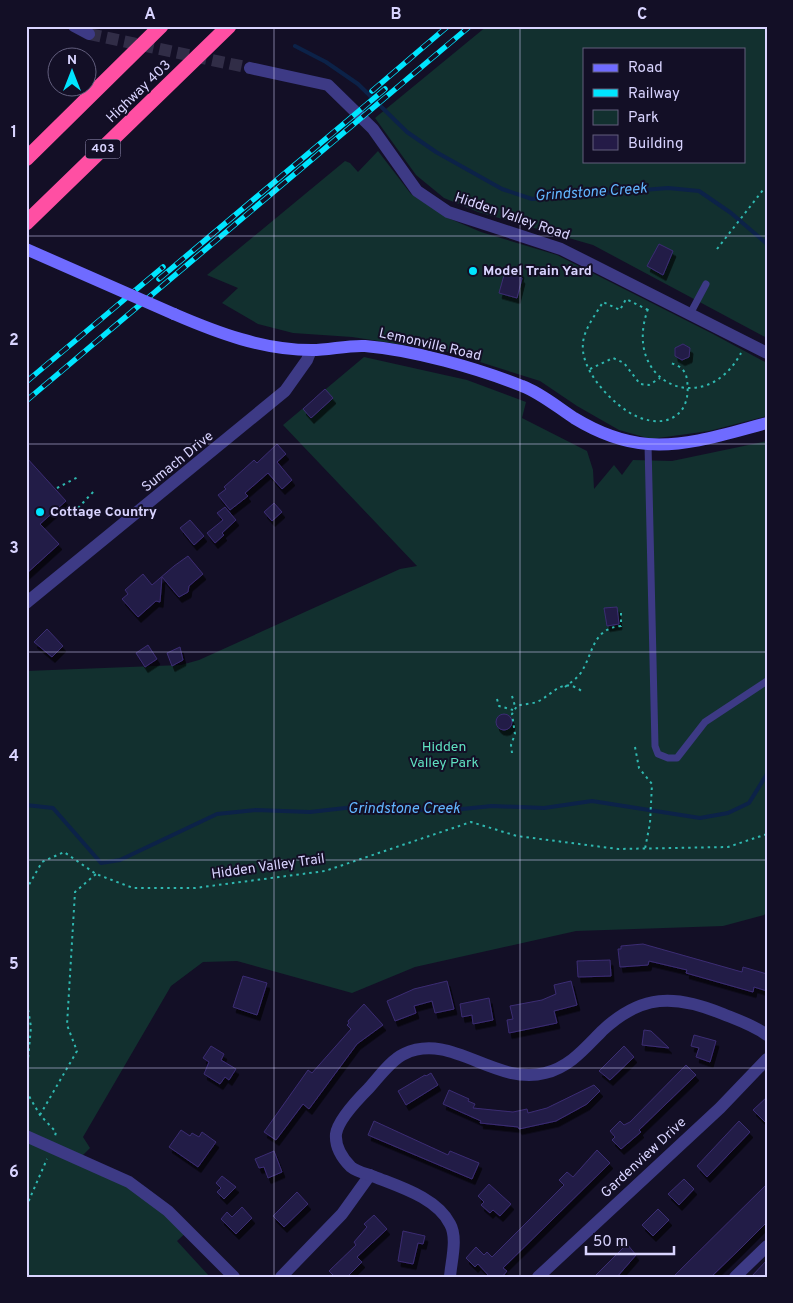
<svg xmlns="http://www.w3.org/2000/svg" width="793" height="1303" viewBox="0 0 793 1303" font-family="Overpass,sans-serif">
  <defs>
    <filter id="shadow"><feDropShadow dx="3" dy="5.5" stdDeviation="0" flood-color="#0009"/></filter>
  </defs>
  <rect width="100%" height="100%" fill="#130f26"/>
  <!-- green -->
  <g fill="#12302f" fill-rule="evenodd">
    <path d="M487 26H767V338L593 245 478 212 444 198 416 175 375 118ZM584 49H744V161H584Z"/>
    <path d="M378 151 411 194 448 218 481 232 557 255 713 334 767 363V416L709 431 651 439 619 430 577 406 540 381 445 351 352 337 293 333 258 324 222 303 238 288 207 275 345 161 350 163 358 172Z"/>
    <path d="M364 357 467 380 526 402 522 418 587 451 593 470 594 489 614 465 622 475 633 460 672 461 767 441V912L764 915 723 926 576 931 415 967 352 993 237 961 203 962 171 986 83 1137 90 1148 83 1155 190 1229 177 1241 210 1277H26V671L181 665 199 660 400 569 417 566 283 425Z"/>
  </g>
  <g fill="none" stroke-linecap="round" stroke-linejoin="round">
    <!-- stream -->
    <g stroke="#0c2248" stroke-width="4">
      <path d="M295 46 326 62 358 84 407 132 436 152 502 189 532 199 668 188 699 191 731 213 767 244"/>
      <path d="M26 805 53 808 101 863 120 860 217 814 256 810 310 812 363 806 413 810H452L492 806 544 808 592 801 700 818 728 813 749 803 767 774"/>
    </g>
  </g>
  <!-- building -->
  <g fill="#241b47" stroke="#3b2d73" filter="url(#shadow)">
    <path d="M659 244 673 251 663 275 647 266Z"/>
    <path d="M506 268 521 272 520 277 522 278 517 298 499 293Z"/>
    <path d="M683 344 690 348 689 357 682 360 675 356V348Z"/>
    <path d="M325 389 333 398 311 418 303 409Z"/>
    <path d="M277 444 286 454 277 462 292 480 282 489 268 473 245 493 248 496 230 510 218 495 226 489 224 487 254 460 257 463Z"/>
    <path d="M26 457 66 501 40 524 59 544 26 574Z"/>
    <path d="M274 503 282 512 272 521 264 512Z"/>
    <path d="M225 507 236 520 222 533 224 535 215 543 207 533 223 520 217 513Z"/>
    <path d="M190 520 204 536 194 545 180 528Z"/>
    <path d="M188 556 203 574 189 586 188 592 179 597 162 577 160 602 156 601 138 617 122 599 128 594 125 590 143 574 152 585 174 566Z"/>
    <path d="M617 607 619 624 607 626 604 608Z"/>
    <path d="M47 629 63 646 52 657 34 642Z"/>
    <path d="M148 645 157 659 145 667 136 653Z"/>
    <path d="M180 647 183 660 172 666 167 653Z"/>
    <circle cx="504" cy="722" r="8"/>
    <path d="M643 944 742 972 743 967 767 974V991L754 987 753 992 686 973 687 970 649 961 648 965 620 967 618 949H621V946Z"/>
    <path d="M610 960 611 976 578 977 577 961Z"/>
    <path d="M243 976 267 983 257 1015 233 1007Z"/>
    <path d="M447 981 454 1009 435 1013 432 1001 414 1006 416 1013 395 1021 387 1001 414 989Z"/>
    <path d="M571 981 577 1005 554 1011 557 1023 509 1033 507 1020 513 1019 510 1006 542 1000 556 994 554 985Z"/>
    <path d="M489 998 493 1020 473 1024 472 1015 462 1017 460 1004Z"/>
    <path d="M364 1004 383 1025 357 1044 309 1109 303 1104 276 1140 264 1132 308 1070 312 1073 351 1029 347 1025 349 1023 348 1021Z"/>
    <path d="M644 1030 651 1031 669 1048 642 1045Z"/>
    <path d="M694 1035 716 1041 710 1062 696 1057 699 1048 691 1046Z"/>
    <path d="M211 1046 224 1054 221 1060 236 1069 229 1080 225 1077 220 1084 204 1074 209 1062 203 1058Z"/>
    <path d="M624 1046 634 1057 610 1080 599 1071Z"/>
    <path d="M686 1065 696 1075 639 1130 641 1132 621 1149 612 1140 615 1137 610 1131 620 1121 624 1125 630 1122Z"/>
    <path d="M431 1073 438 1085 406 1105 398 1091 425 1075 426 1076Z"/>
    <path d="M594 1085 600 1091 587 1104 556 1121 519 1129 518 1127 480 1123 481 1121 443 1104 449 1090 469 1099 468 1101 475 1104 473 1108 513 1112 527 1109 528 1113 547 1108Z"/>
    <path d="M767 1097V1124L753 1110Z"/>
    <path d="M374 1121 448 1155 450 1151 479 1163 472 1179 368 1135Z"/>
    <path d="M739 1121 750 1132 707 1177 697 1166Z"/>
    <path d="M181 1130 190 1136 192 1133 199 1137 202 1132 216 1142 198 1167 169 1147Z"/>
    <path d="M597 1150 610 1163 503 1268 507 1271 502 1277H490L478 1264 475 1267 466 1258 476 1247 484 1255 487 1252 492 1257 564 1185 559 1180 567 1172 573 1177Z"/>
    <path d="M274 1151 282 1172 268 1178 264 1167 259 1168 255 1159Z"/>
    <path d="M222 1176 236 1187 224 1199 217 1192 221 1188 216 1183Z"/>
    <path d="M684 1179 694 1189 679 1205 668 1194Z"/>
    <path d="M489 1184 511 1204 500 1216 493 1210 490 1213 481 1205 484 1202 478 1196Z"/>
    <path d="M767 1184V1222L740 1249 711 1277H673Z"/>
    <path d="M297 1192 308 1204 284 1227 273 1216Z"/>
    <path d="M242 1207 252 1218 236 1234 221 1219 227 1212 232 1217Z"/>
    <path d="M658 1209 669 1220 653 1236 642 1225Z"/>
    <path d="M374 1215 387 1229 357 1257 362 1262 347 1277H335L329 1271 356 1245 354 1242 367 1227 364 1224Z"/>
    <path d="M403 1231 425 1236 423 1244 418 1243 413 1264 398 1261Z"/>
    <path d="M627 1244 636 1255 617 1277H594Z"/>
    <path d="M767 1260V1277H751Z"/>
  </g>
  <g fill="none" stroke-linecap="round" stroke-linejoin="round">
    <!-- street-tunnel -->
    <path stroke="#312d47" stroke-width="12" stroke-dasharray="12 6" stroke-linecap="butt" d="M89 34 250 68"/>
    <!-- path -->
    <g stroke="#2fb8b0" stroke-width="2" stroke-dasharray="2.5 4" stroke-linecap="butt">
      <path d="M717 249 763 190"/>
      <path d="M648 309C621 383 705 420 741 353"/>
      <path d="M648 310 626 299 620 310 603 302C596 314 584 329 583 343 580 368 607 398 627 411 657 431 693 422 687 380 686 370 679 365 670 363"/>
      <path d="M590 369 613 358 624 363 640 384 649 385 660 378"/>
      <path d="M57 488 80 476"/>
      <path d="M78 508 95 490"/>
      <path d="M565 687C570 683 576 679 580 674 594 654 591 629 621 626V610"/>
      <path d="M512 696 515 706"/>
      <path d="M497 699 499 706 513 710"/>
      <path d="M635 747 639 768 652 784 650 823 645 849"/>
      <path d="M512 753 511 745 515 734 512 714 517 706C523 704 531 704 537 702 554 694 563 675 584 693"/>
      <path d="M26 890 42 862 64 852 96 874 133 888H195L325 871 471 822 517 836 618 849 728 847 767 834"/>
      <path d="M26 997 31 1027 26 1081"/>
      <path d="M26 1091 40 1115 56 1132 55 1136"/>
      <path d="M40 1115 77 1051 67 1025 75 892 96 874"/>
      <path d="M26 1207 47 1159"/>
    </g>
    <!-- lane -->
    <g stroke="#3d3a85" stroke-width="7">
      <path d="M690 314 706 284"/>
      <path d="M648 444 655 746 658 754 668 758H677L705 722 767 681"/>
    </g>
    <!-- street -->
    <g stroke="#3d3a85" stroke-width="12">
      <path d="M74 26 89 34"/>
      <path d="M250 68 328 85 373 129 417 191 448 212 561 249 767 353"/>
      <path d="M26 603 285 391 307 360 311 350"/>
      <path d="M26 1136 129 1182 168 1211 234 1277"/>
      <path d="M281 1277 342 1214 370 1175"/>
      <path d="M450 1277C451 1262 458 1238 450 1224 437 1198 400 1187 375 1177 368 1174 357 1172 351 1167 342 1158 335 1146 336 1134 338 1120 359 1098 369 1088 379 1077 391 1060 404 1054 451 1031 495 1086 545 1073 570 1067 585 1048 602 1031 641 994 675 994 723 1014 738 1020 753 1025 767 1035"/>
      <path d="M538 1277 720 1108 767 1059"/>
      <path d="M735 1277 767 1246"/>
    </g>
    <!-- secondary -->
    <path stroke="#6f6bff" stroke-width="12" d="M174 314C218 333 263 350 312 350 329 350 348 345 365 346 413 350 477 368 522 386 541 393 557 407 574 418 597 432 621 442 648 444 688 447 729 433 767 423"/>
    <!-- highway -->
    <g stroke="#ff4fa3" stroke-width="15">
      <path d="M26 159 161 26"/>
      <path d="M26 223 229 26"/>
    </g>
    <!-- rail casing -->
    <g stroke="#00e5ff" stroke-width="5.5">
      <g id="rail">
        <path d="M372 91 448 26"/>
        <path d="M159 279 385 89"/>
        <path d="M26 382 163 267"/>
        <path d="M26 401 470 26"/>
      </g>
    </g>
    <!-- rail -->
    <use href="#rail" stroke="#130f26" stroke-width="4" stroke-dasharray="11" stroke-linecap="butt"/>
    <!-- secondary-bridge -->
    <path stroke="#6f6bff" stroke-width="12" d="M26 249 174 314"/>
  </g>
  <!-- grid -->
  <path fill="none" stroke="#d9d4ff" stroke-width="1" stroke-opacity="0.55" d="M274 26V1277M520 26V1277M26 236H767M26 444H767M26 652H767M26 860H767M26 1068H767"/>
  <!-- markers -->
  <g fill="#00e5ff" stroke="#130f26" stroke-width="2">
    <circle cx="473" cy="271" r="5"/>
    <circle cx="40" cy="512" r="5"/>
  </g>
  <g text-anchor="middle" dominant-baseline="central" stroke-width="4" stroke-linejoin="round" paint-order="stroke">
    <!-- shield labels -->
    <rect fill="#130f26" stroke="#9e99be" stroke-width="1" x="85.5" y="139.5" width="35" height="19" rx="4"/>
    <g font-size="12" font-weight="bold" fill="#d9d4ff">
      <text x="103" y="149">403</text>
    </g>
    <!-- street labels -->
    <g font-size="14" fill="#d9d4ff" stroke="#130f26">
      <text transform="translate(139 92) rotate(-44)">Highway 403</text>
      <text transform="translate(512 217) rotate(19)">Hidden Valley Road</text>
      <text transform="translate(430 345) rotate(13)">Lemonville Road</text>
      <text transform="translate(178 462) rotate(-39)">Sumach Drive</text>
      <text transform="translate(268 867) rotate(-8)">Hidden Valley Trail</text>
      <text transform="translate(644 1158) rotate(-43)">Gardenview Drive</text>
    </g>
    <!-- poi labels -->
    <g font-size="14" font-weight="bold" fill="#d9d4ff" stroke="#130f26" text-anchor="start">
      <text x="483" y="271">Model Train Yard</text>
      <text x="50" y="512">Cottage Country</text>
    </g>
    <!-- park labels -->
    <g font-size="14" fill="#5fe0c0" stroke="#130f26">
      <text x="444" y="747">Hidden<tspan x="444" dy="16">Valley Park</tspan></text>
    </g>
    <!-- water labels -->
    <g font-size="15" font-style="italic" fill="#62b6ff" stroke="#130f26">
      <text transform="translate(591 193) rotate(-4)">Grindstone Creek</text>
      <text x="404" y="809">Grindstone Creek</text>
    </g>
  </g>
  <!-- border -->
  <rect width="793" height="1303" fill="none" stroke="#130f26" stroke-width="55"/>
  <!-- legend -->
  <rect x="583" y="48" width="162" height="115" fill="#130f26" stroke="#625e7d"/>
  <rect x="593" y="64" width="25" height="8" fill="#6f6bff" stroke="#625e7d"/>
  <text x="628" y="72" font-size="15" fill="#d9d4ff">Road</text>
  <rect x="593" y="89" width="25" height="8" fill="#00e5ff" stroke="#625e7d"/>
  <text x="628" y="98" font-size="15" fill="#d9d4ff">Railway</text>
  <rect x="593" y="110" width="25" height="15" fill="#12302f" stroke="#625e7d"/>
  <text x="628" y="122" font-size="15" fill="#d9d4ff">Park</text>
  <rect x="593" y="135" width="25" height="15" fill="#241b47" stroke="#625e7d"/>
  <text x="628" y="148" font-size="15" fill="#d9d4ff">Building</text>
  <!-- north arrow -->
  <g transform="translate(72 72)"><circle r="24" fill="#130f26" stroke="#625e7d"/>
  <path d="M0-4L9 19L0 12L-9 19Z" fill="#00e5ff"/>
  <text y="-8" font-size="14" font-weight="bold" text-anchor="middle" fill="#d9d4ff">N</text>
  </g>
  <!-- scale -->
  <path d="M586 1246v8h88v-8" fill="none" stroke="#d9d4ff" stroke-width="2.5"/>
  <text x="593" y="1246" font-size="15" fill="#d9d4ff" stroke="#130f26" stroke-width="4" paint-order="stroke">50 m</text>
  <rect x="28" y="28" width="738" height="1248" fill="none" stroke="#d9d4ff" stroke-width="2"/>
  <g font-size="16" text-anchor="middle" font-weight="bold" fill="#d9d4ff">
    <text x="150" y="19">A</text>
    <text x="396" y="19">B</text>
    <text x="642" y="19">C</text>
    <text x="14" y="137">1</text>
    <text x="14" y="345">2</text>
    <text x="14" y="553">3</text>
    <text x="14" y="761">4</text>
    <text x="14" y="969">5</text>
    <text x="14" y="1177">6</text>
  </g>
</svg>
